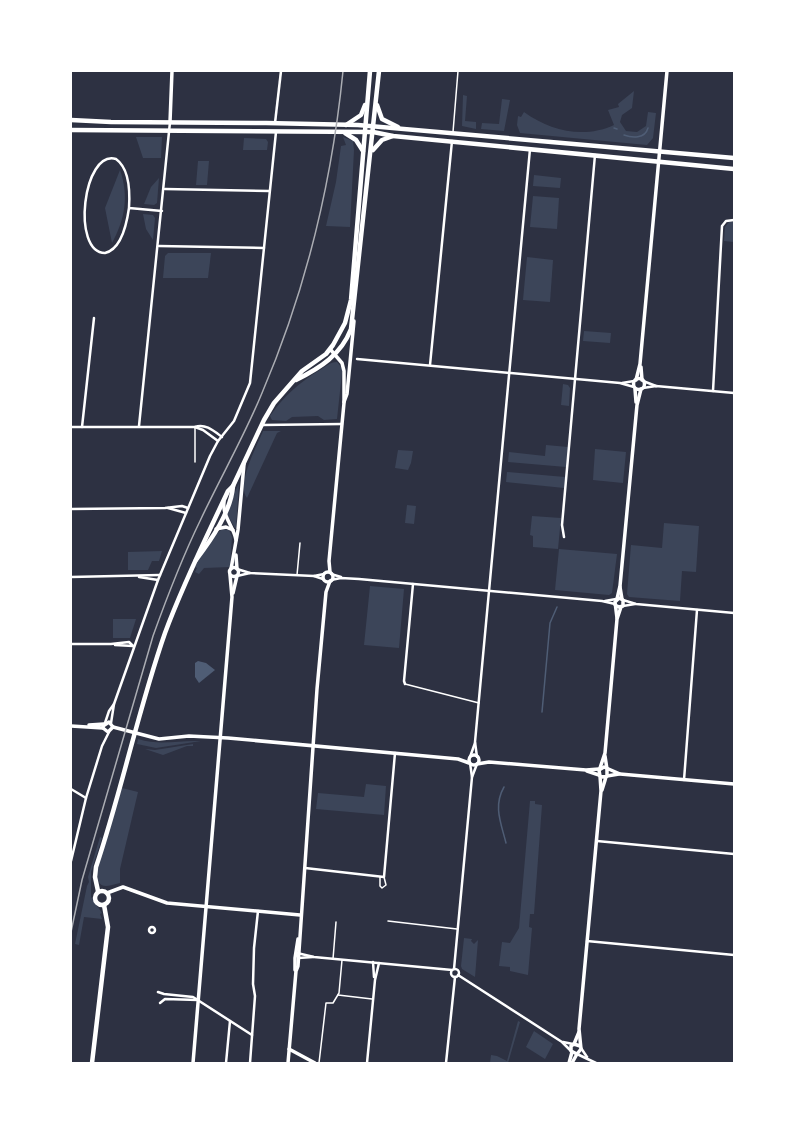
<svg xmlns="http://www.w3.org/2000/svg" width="805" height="1134" viewBox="0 0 805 1134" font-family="'PT Sans Narrow',sans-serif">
  <rect width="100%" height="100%" fill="#2d3142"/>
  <!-- green -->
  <g fill="#3c4559">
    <path d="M634 91 632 108 622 115 620 122 626 131 637 132 646 126 648 112 656 113 653 138 647 145 520 133 517 125 518 116 521 117 524 112C550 131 584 139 614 125L608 110 619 107 618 104Z"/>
    <path d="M463 95 467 96 465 121 476 122V129L462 126Z"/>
    <path d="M502 99 510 100 504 131 481 129 482 123 499 124Z"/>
    <path d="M136 137H162L161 158H143Z"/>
    <path d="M343 137 353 141 354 150 350 227 326 226 336 182 341 146 346 145Z"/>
    <path d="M244 138 266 139 268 142 267 150H243Z"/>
    <path d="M198 161H209L207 185H196Z"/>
    <path d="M120 170C129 196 125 219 112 243L105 208Z"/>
    <path d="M534 175 561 178 560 188 533 186Z"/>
    <path d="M159 178 157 203 154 205 144 204 151 187Z"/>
    <path d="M533 196 559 198 557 229 530 227Z"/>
    <path d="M143 214 153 215 155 218 153 240 146 229Z"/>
    <path d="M729 222H734V242L724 241 725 227Z"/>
    <path d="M168 253H211L208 278H163L165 256Z"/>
    <path d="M527 257 553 260 550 302 523 300Z"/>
    <path d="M584 331 611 333 610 343 583 341Z"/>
    <path d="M337 362 342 368V373L337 419 324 420 318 416 292 417 286 421 272 420 270 416C284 396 300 382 320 370 325 367 330 362 337 362Z"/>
    <path d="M563 384 568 385 570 388 569 406 561 405Z"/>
    <path d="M263 431H281L277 433 247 498C236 484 257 446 263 431Z"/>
    <path d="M546 445 568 447 566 467 508 462 509 452 545 456Z"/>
    <path d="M595 449 626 452 623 483 593 480Z"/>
    <path d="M398 450 413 451 411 463 408 470 395 468Z"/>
    <path d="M507 472 565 477 564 488 506 482Z"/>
    <path d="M239 483 236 528H235L226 512Z"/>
    <path d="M407 505 416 506 414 524 405 523Z"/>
    <path d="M532 516 561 518 558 549 533 547V536L530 535Z"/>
    <path d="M664 523 699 526 696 572 682 571 680 601 629 597 627 594 631 545 662 548Z"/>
    <path d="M223 529 229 530 232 537 230 567 204 568 199 574 195 572 197 568 195 567C200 557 214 533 223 529Z"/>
    <path d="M559 549 617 554 612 593 609 595 555 590Z"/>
    <path d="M162 551 159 561H152L148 570H128V552Z"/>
    <path d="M370 586 404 589 399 648 364 645Z"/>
    <path d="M113 619H136L130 638H113Z"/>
    <path d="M138 739C161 746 178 740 201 741L156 748 137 744Z"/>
    <path d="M193 744V746H187L163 755 145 749 155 750Z"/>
    <path d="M366 784 386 786 384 815 316 809 318 793 364 797Z"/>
    <path d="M122 788 138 792 120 869V883C105 887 97 890 97 870Z"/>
    <path d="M530 801H535V804L542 805 534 914H530L529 927 532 928 528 975 510 971V967L499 966 502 942 510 943 519 928Z"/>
    <path d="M100 837 102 838 91 872V897L102 913 100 914 102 919 84 917 79 945 75 944 87 886 89 882 88 877Z"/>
    <path d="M464 938 472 939 471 941 474 944 478 940 475 977 462 969 461 966Z"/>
    <path d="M518 1021 520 1022 508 1063H490L491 1055 497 1056 507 1061Z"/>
    <path d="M534 1031 553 1044 545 1059 526 1047Z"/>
  </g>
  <!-- water -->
  <path fill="#4f5d75" d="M198 661 206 663 215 670 199 683 195 677V663Z"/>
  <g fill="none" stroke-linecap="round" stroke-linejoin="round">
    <!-- stream -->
    <g stroke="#4f5d75" stroke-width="1.5">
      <path d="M614 128 617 129"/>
      <path d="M624 135C632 138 645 139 648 128"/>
      <path d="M542 712 550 623 557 607"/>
      <path d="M504 787C493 806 501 823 506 843"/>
    </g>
    <!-- service -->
    <g stroke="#fff" stroke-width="1.5">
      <path d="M453 132 458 71"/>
      <path d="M195 427V462"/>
      <path d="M297 575 300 543"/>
      <path d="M405 684 479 703"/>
      <path d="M380 877V886L382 888 386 885 384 877"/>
      <path d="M388 921 457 929"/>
      <path d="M333 959 336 922"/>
      <path d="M338 995 372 999"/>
      <path d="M319 1063 326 1003H333L339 993 342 960"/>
    </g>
    <!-- minor -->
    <g stroke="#fff" stroke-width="2.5">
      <path d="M275 123 281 71"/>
      <path d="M165 189 269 191"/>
      <path d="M129 208C130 193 130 169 116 159 83 149 71 253 105 253 122 249 127 222 129 208L162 211"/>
      <path d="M159 246 264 248"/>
      <path d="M357 359 620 383 634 387"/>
      <path d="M430 365 452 141"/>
      <path d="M643 381 656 386"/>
      <path d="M622 383 634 381"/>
      <path d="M643 388 656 386 734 393"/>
      <path d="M713 391 722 226 726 221 734 220"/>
      <path d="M262 425 342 424"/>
      <path d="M139 426 170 122"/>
      <path d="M71 427H195C205 423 214 431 222 437"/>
      <path d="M82 427 94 318"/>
      <path d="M195 427 203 430 218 441"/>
      <path d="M168 508 186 513"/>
      <path d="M71 509 165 508 182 506 188 508"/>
      <path d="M564 537 562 525 595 155"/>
      <path d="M237 569 250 573 314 576 324 574"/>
      <path d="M331 574 341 577"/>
      <path d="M237 576 250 573"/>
      <path d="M314 576 323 579"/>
      <path d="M71 577 160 575"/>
      <path d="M139 577 158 580"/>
      <path d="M331 580 341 578 359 579 602 601 615 604"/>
      <path d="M623 600 636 604 734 613"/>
      <path d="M605 601 616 599"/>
      <path d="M623 606 635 604"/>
      <path d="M71 644H111L129 642 133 646"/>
      <path d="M115 645 133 646"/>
      <path d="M405 684 404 681 413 584"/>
      <path d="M105 723 109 711 114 704"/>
      <path d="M111 723 114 704 158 580 210 456 218 441 234 421 250 383 276 132"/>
      <path d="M470 757 475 743"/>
      <path d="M477 757 475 742 530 149"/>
      <path d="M470 763 472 777"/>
      <path d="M684 780 697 610"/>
      <path d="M71 789 86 798"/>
      <path d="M597 841 734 854"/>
      <path d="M71 861 86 798 102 746 109 732"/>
      <path d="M305 868 384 877 395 753"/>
      <circle cx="152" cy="930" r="3"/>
      <path d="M587 941 734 955"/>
      <path d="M297 953 314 957 452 970"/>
      <path d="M298 958 313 957"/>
      <path d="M373 962 374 977"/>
      <path d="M454 969 472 777 477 764"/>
      <circle cx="455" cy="973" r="4"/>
      <path d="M458 975 562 1042 570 1050"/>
      <path d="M158 992 164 994 193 997 252 1035"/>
      <path d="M160 1003 165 999 198 1000"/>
      <path d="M563 1042 573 1044"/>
      <path d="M581 1048 587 1057"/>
      <path d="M577 1054 596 1063"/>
      <path d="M226 1063 230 1021"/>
      <path d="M250 1063 255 996 253 984 254 948 258 911"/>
      <path d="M367 1063 375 980 379 963"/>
      <path d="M446 1063 455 977"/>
    </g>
    <!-- tertiary -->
    <g stroke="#fff" stroke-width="3.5">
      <path d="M170 122 172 71"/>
      <path d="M641 367 642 380"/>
      <circle cx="639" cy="384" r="5.5"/>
      <path d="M636 380 640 364 667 71"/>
      <path d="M635 389 636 402"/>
      <path d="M344 402 347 394 354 321"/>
      <path d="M330 572 329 561 344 403V371L342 363 330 349"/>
      <circle cx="328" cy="577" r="5"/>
      <path d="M620 587 622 599"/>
      <path d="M617 599 620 586 637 405 641 389"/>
      <path d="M615 605 619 607 623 606V600L619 598 615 602 617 618"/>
      <path d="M89 725 104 724"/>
      <path d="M71 726 103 728"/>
      <path d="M103 726 109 722 113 727"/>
      <path d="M113 727 159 739 189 736 228 738 458 759 469 763"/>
      <path d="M103 728 108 732 113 727"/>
      <circle cx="474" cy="760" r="5"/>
      <path d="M605 756 607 769"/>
      <path d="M477 764 489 762 586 770 599 769"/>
      <path d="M600 768 605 753 617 619 621 607"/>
      <path d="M607 769V776L603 777 600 776 599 770 604 767 620 774 734 784"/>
      <path d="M587 771 599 775"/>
      <path d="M607 776 619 774"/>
      <path d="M602 790 606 777"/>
      <path d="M107 893 123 887 167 903 300 915"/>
      <path d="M295 970V958L298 939"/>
      <path d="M574 1044 579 1032"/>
      <path d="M580 1046 574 1044 571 1046V1051L577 1054 581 1049 579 1029 601 791 600 776"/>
      <path d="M289 1049 315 1063"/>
      <path d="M288 1063 296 971 298 966 317 689 326 592 330 581"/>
      <path d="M569 1063 572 1052"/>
      <path d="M572 1063 577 1054"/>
    </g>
    <!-- secondary -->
    <g stroke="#fff" stroke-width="3.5">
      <path d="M224 502C222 516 234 527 236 540"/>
      <path d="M216 529 226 527 233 530"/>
      <path d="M236 555 237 569"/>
      <circle cx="234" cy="572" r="4.5"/>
      <path d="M231 569 238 530 244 464"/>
      <path d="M233 593 237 576"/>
      <path d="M193 1063 232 597 230 575"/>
    </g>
    <!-- trunk -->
    <g stroke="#fff" stroke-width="4.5">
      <path d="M377 105 382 119 398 127"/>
      <path d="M71 120 111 122 266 123 358 125 734 158"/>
      <path d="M346 125 361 115 365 105"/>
      <path d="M71 130 373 132 393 136 734 169"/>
      <path d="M345 133 356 140 363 151"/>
      <path d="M373 150 382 140 393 136"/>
      <path d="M296 380C320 368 341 355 351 329L379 71"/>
      <path d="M196 560C211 540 231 512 233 486L264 420 274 403 302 371 326 354 333 345 345 323 351 300 370 71"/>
      <circle cx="102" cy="898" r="7"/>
      <path d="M98 891 95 877 96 867C122 790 138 710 165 633 183 584 206 538 228 491L233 486"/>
      <path d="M92 1063 108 927 104 905"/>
    </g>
    <!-- rail -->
    <path stroke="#abadb3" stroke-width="1.5" d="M71 932 82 880 153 636C167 597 182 558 200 521 220 478 244 437 262 393 306 290 332 182 343 71"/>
  </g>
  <!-- border -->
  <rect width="805" height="1134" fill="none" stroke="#ffffff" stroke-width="144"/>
</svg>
